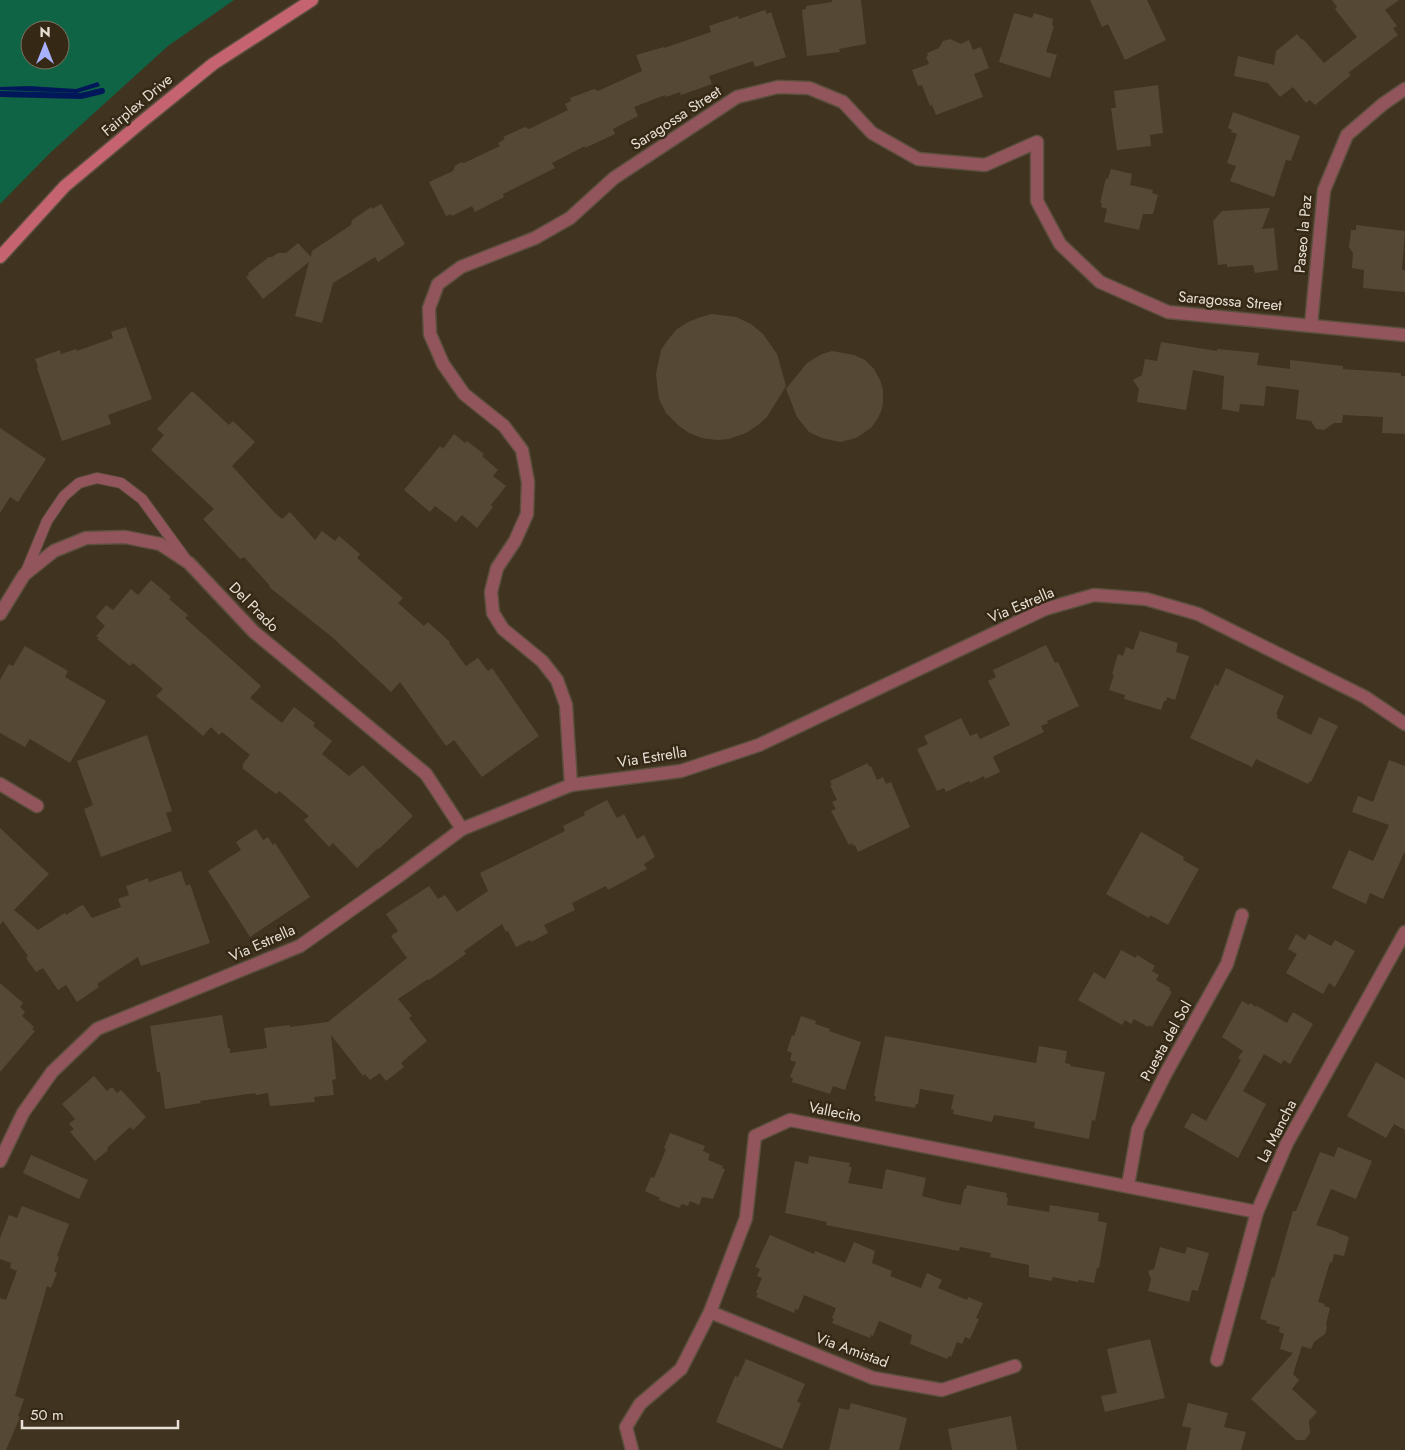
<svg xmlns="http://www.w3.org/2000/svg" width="1405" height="1450" viewBox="0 0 1405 1450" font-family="Jost,sans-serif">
  <rect width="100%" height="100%" fill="#403320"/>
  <!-- green -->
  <path fill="#0f6446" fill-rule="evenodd" d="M0 0H234L168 46 50 153 0 204ZM30 30H60V60H30Z"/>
  <!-- water -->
  <path fill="#00185a" d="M98 82 100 86 77 93 0 90V87L29 86 76 89Z"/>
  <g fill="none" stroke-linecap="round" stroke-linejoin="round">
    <!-- stream -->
    <path stroke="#00185a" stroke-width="6" d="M0 94 81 96 102 91"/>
  </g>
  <!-- building -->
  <g fill="#554935">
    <path d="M832 0H861L866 44 839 49 840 52 807 56 802 10 806 9V6L832 2Z"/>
    <path d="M1090 0H1147L1166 40 1125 60 1108 24 1102 27Z"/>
    <path d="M1332 0H1399L1385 10 1397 26 1393 28 1398 35 1348 73 1351 75 1315 105 1310 100 1306 103 1293 87 1280 97 1268 83 1234 76 1238 56 1274 65 1276 51 1297 34 1302 40 1303 39 1324 63 1357 37 1335 9 1337 7Z"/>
    <path d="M765 10 767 14 771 12 786 57 755 67 753 61 709 76 712 84 681 95 680 92 666 97 665 95 634 107 638 116 613 129 615 134 585 148V146L552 163 555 168 503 194 504 197 475 212 472 206 452 216 451 214 446 216 429 182 453 171 455 166 461 162 464 163 500 146 498 143 505 139 503 137 525 127 529 129 568 110 565 104 571 101 570 98 594 89 598 91 642 71 636 55 664 47V48L711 32 709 26 738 16 739 19Z"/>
    <path d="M1014 13 1032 18 1034 13 1053 19 1052 25 1054 26 1046 52 1057 55 1050 78 999 62Z"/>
    <path d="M950 39 961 44 969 40 973 50 981 47 989 68 974 74 983 97 936 115 932 105 930 106 922 85 918 86 912 70 929 64 926 57 928 56 927 53 939 48 943 41Z"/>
    <path d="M1158 85 1163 133 1150 135 1151 146 1117 150 1111 108H1116L1114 91Z"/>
    <path d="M1233 112 1300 136 1291 161 1286 160 1274 197 1230 181 1236 166 1227 163 1237 134 1231 132 1232 130 1228 128Z"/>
    <path d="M1111 169 1132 174 1130 185 1153 190 1152 193 1158 195 1153 214H1143L1139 230 1104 222 1107 209 1101 207 1102 203H1100L1106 178 1108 179Z"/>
    <path d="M381 204 405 244 378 262 375 257 333 283 322 323 295 316 309 262 263 299 246 277 249 275 248 273 269 257H272L278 253H286L298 243 311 257 312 251 351 225 352 220 371 207 372 209Z"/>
    <path d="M1270 208 1262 229 1274 228 1278 270 1255 273 1253 265 1227 267V264L1218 265 1213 221 1222 211Z"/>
    <path d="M1356 225 1405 231 1402 270H1405V292L1363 288 1364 270 1352 268 1353 253 1349 247 1351 230H1356Z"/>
    <path d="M712 314 736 317 751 324 763 334 777 354 786 386 767 417 758 425 746 433 729 439 717 440 702 438 689 433 678 425 666 413 659 399 656 374 661 350 667 341 676 330 688 322 701 317Z"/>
    <path d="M126 327 152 399 111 414 108 415 111 424 62 441 37 368 38 367 35 359 60 350 61 354 76 349 77 351 113 338 111 332Z"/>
    <path d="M1161 342 1217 351V349L1259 353 1257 365 1290 369V360L1343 366V369L1401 373V376H1405V434L1382 433 1383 417 1343 415 1342 423H1334L1324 430 1316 429 1311 421 1296 419 1299 390 1266 386 1264 406 1240 404 1239 412 1222 409 1224 376 1193 370 1186 410 1137 402 1139 389 1133 380 1142 375 1145 359 1157 361Z"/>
    <path d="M832 351 854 355 865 360 874 369 880 380 883 390V402L882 409 878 418 871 428 856 438 840 442 822 438 809 432 797 417 786 389 807 363 822 354Z"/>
    <path d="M192 391 229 425 233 421 255 442 232 466 275 513 282 519 290 512 315 540 322 531 335 541 339 536 360 554 357 558 403 598 398 603 424 626 428 622 450 642 449 643 466 666 478 658 488 671 492 668 539 736 482 777 454 740 446 746 400 682 391 692 332 637 269 587 270 586 244 557 240 559 203 519 214 509 151 450 164 435 157 429Z"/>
    <path d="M0 428 46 459 18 502 10 497 0 513Z"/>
    <path d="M454 434 465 443 467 441 484 454 482 456 498 470 493 476 506 486 491 505 493 507 477 528 462 515 456 522 435 506 430 512 404 490 440 446 443 449Z"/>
    <path d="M151 580 171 597 169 599 188 615 185 618 261 686 250 698 282 723 294 707 315 723 313 726 332 741 322 754 349 776 363 765 413 816 379 849 378 848 357 868 333 843 329 847 304 820 309 816 279 791 276 794 242 768 244 766 242 765 250 755 222 732 219 735 211 727 203 736 156 696 163 689 133 663 130 666 97 639 99 638 96 636 105 626 96 617 106 605 113 610 131 589 138 595Z"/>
    <path d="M1140 631 1178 643 1176 652 1189 656 1175 700 1167 697 1166 701H1164L1161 710 1124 699 1125 695 1109 690 1114 675 1112 674 1118 654 1123 656 1126 647 1133 650Z"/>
    <path d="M1046 645 1055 663 1058 662 1079 706 1047 721 1048 723 1041 726 1044 732 994 756 993 757 1000 772 985 779 984 776 970 783 969 781 946 792 944 788 937 791 917 749 928 744 924 736 961 718 970 736 977 733 980 739 1010 725 988 681 996 677 993 670Z"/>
    <path d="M25 646 68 671 65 677 106 701 70 763 30 739 25 747 0 733V680L9 664 13 666Z"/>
    <path d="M1226 668 1284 696 1276 714 1278 715 1277 718 1311 735 1319 717 1338 726 1311 782 1310 781 1308 784 1256 759 1252 767 1190 738 1215 684 1218 686Z"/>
    <path d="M147 735 172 811 166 813 172 831 101 857 84 809 93 805 77 761Z"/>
    <path d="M1389 760 1405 766V851L1383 899 1370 893 1366 904 1332 888 1349 850 1373 861 1389 825 1352 812 1358 796 1373 802Z"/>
    <path d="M868 763 869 767 871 766 877 780 883 777 886 784 891 782 910 827 858 852 855 845 853 846 852 843 849 845 831 811 836 809 832 802 837 800 830 785H832L830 781Z"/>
    <path d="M607 800 617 818 624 814 637 839 644 835 655 857 644 864 647 869 608 890 606 886 572 903 575 910 544 925 548 933 531 942 530 940 516 947 508 931 506 932 502 924 464 951 466 954 429 980 428 979 398 999 412 1016 409 1018 427 1041 401 1063 404 1067 386 1081 380 1073 370 1080 365 1074 363 1076 331 1035 336 1079 332 1080 334 1095 314 1097 315 1102 270 1106 268 1093 256 1095 255 1093 200 1101 201 1103 165 1109 160 1072H157L150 1026 222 1015 228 1048H230V1053L267 1048 264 1028 290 1025V1027L328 1022 407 958 391 936 398 931 386 914 429 886 438 899 445 895 457 912 488 891 480 873 565 831 563 826 585 815 584 812Z"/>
    <path d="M0 828 49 874 14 910 38 930 65 913 66 915 80 906 83 905 92 918 121 907 118 899 129 895 126 886 148 878 149 882 181 871 186 886 190 884 210 943 141 966 138 957 97 984 99 987 77 1002 66 985 58 990 43 968 36 972 26 958 28 956 3 921 0 925Z"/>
    <path d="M256 829 263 840 268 837 273 845 275 843 310 897 250 937 208 871 241 850 236 842Z"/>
    <path d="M1141 832 1184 857 1183 860 1199 869 1168 925 1150 915 1149 918 1106 894Z"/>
    <path d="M1296 934 1305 940 1309 934 1331 946 1335 940 1355 951 1335 987 1329 983 1323 994 1286 973 1297 954 1288 949Z"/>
    <path d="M1121 950 1136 958 1137 955 1155 966 1152 971 1159 975 1156 980 1170 988 1169 990 1172 992 1152 1027 1149 1025 1148 1027 1134 1019 1131 1024 1125 1020 1122 1025 1078 1000 1094 972 1105 979Z"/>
    <path d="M0 983 23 1003 20 1007 25 1012 22 1016 34 1027 32 1029 35 1031 0 1072Z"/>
    <path d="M1242 1001 1249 1005 1250 1003 1256 1007 1257 1006 1287 1023 1293 1012 1313 1024 1290 1064 1284 1060 1281 1064 1264 1054 1243 1091 1266 1104 1238 1158 1184 1127 1192 1113 1206 1121 1241 1060 1238 1058 1243 1051 1222 1037Z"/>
    <path d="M801 1016 816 1021 815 1024 830 1029 829 1031 861 1042 845 1090 833 1086 830 1094 792 1082 793 1078 790 1077 796 1062 790 1060 792 1053 787 1051 792 1035 794 1036Z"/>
    <path d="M885 1036 1036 1063 1039 1046 1067 1051 1065 1063 1070 1064V1066L1105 1072 1095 1121 1092 1120 1089 1139 1034 1128 1035 1122 994 1115 992 1122 953 1114 954 1110 951 1109 954 1095 920 1089 918 1104H916L915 1108 875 1101 876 1096H874Z"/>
    <path d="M1376 1062 1405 1079V1130L1394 1124 1386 1138 1347 1116Z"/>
    <path d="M94 1076 107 1091 112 1087 117 1093 121 1090 146 1117 133 1130 130 1127 107 1148 108 1150 95 1161 70 1132 74 1129 69 1124 75 1119 62 1104Z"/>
    <path d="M670 1133 705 1146 703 1151 710 1154 708 1160 723 1166 722 1168 725 1169 713 1199 702 1197 699 1205 690 1201 688 1206 682 1204 679 1208 659 1200 660 1198 645 1191 651 1177 654 1178 666 1149 664 1148Z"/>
    <path d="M1338 1147 1372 1161 1356 1199 1331 1189 1316 1225 1338 1232V1233L1349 1237 1344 1256 1334 1254 1332 1263 1330 1262 1318 1302 1325 1304 1324 1306 1330 1308 1326 1324 1327 1327 1325 1334 1314 1342 1311 1349 1302 1346 1293 1374 1299 1380 1292 1389 1317 1412 1309 1421 1310 1433 1305 1440H1296L1251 1399 1293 1353 1280 1349 1284 1334 1279 1332 1280 1327 1266 1323 1267 1321 1260 1319 1272 1277 1274 1278 1293 1211H1296L1320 1152 1334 1157Z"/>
    <path d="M31 1155 88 1180 79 1199 23 1173Z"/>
    <path d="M809 1156 850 1163 849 1167H852L848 1183 882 1189 886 1169 926 1178 922 1196 945 1202 961 1205 964 1189H966L967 1185 1007 1193 1006 1197 1008 1198 1007 1205 1049 1212 1050 1205 1099 1213 1098 1221 1107 1223 1099 1268H1097L1094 1283 1079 1280 1078 1282 1052 1277V1281L1029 1277V1265L990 1257 991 1253 960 1247 959 1251 826 1225 827 1222 785 1213 795 1161 808 1164Z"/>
    <path d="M22 1206 69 1224 57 1256 59 1257 54 1271 57 1273 51 1288 47 1286 15 1396 24 1399 18 1416 20 1417 6 1450H0V1298L6 1300 17 1271 10 1268 11 1263 0 1259V1238L9 1215 17 1218Z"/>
    <path d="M770 1235 814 1254 815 1251 845 1263 854 1242 875 1251 872 1263 892 1271 890 1276 921 1288 927 1273 942 1280 938 1288 967 1300 968 1297 983 1303 976 1318 979 1319 970 1339 965 1337 962 1344 957 1342 951 1357 949 1356 947 1359 910 1344 912 1335 879 1321 873 1336 871 1335 870 1338 832 1323 834 1319 832 1318 836 1308 804 1295 798 1310 795 1309 794 1313 756 1297 758 1293H756L762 1278 757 1276 760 1269 755 1267Z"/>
    <path d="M1160 1247 1185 1254 1187 1247 1209 1253 1198 1291 1192 1290 1189 1302 1148 1291 1151 1279 1148 1271 1154 1269Z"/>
    <path d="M1150 1339 1165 1398 1105 1412 1101 1396 1117 1393 1107 1349Z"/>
    <path d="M746 1359 805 1384 797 1402 801 1403 782 1449 716 1422 735 1376 738 1377Z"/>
    <path d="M851 1403 907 1418 899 1450H829L839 1408 849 1410Z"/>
    <path d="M1188 1403 1228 1413 1224 1427 1246 1432 1241 1450H1186L1191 1428 1182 1426Z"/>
    <path d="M1011 1416 1017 1450H952L948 1429Z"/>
  </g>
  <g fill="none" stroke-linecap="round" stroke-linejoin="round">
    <!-- service casing -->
    <g stroke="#5b4f3d" stroke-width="12">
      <path id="service" d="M25 574 47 521 64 496 79 483 97 478 121 483 142 499 185 558"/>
    </g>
    <!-- minor casing -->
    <g stroke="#5b4f3d" stroke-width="15">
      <g id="minor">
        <path d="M1311 325 1324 190 1347 135 1383 104 1405 89"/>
        <path d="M0 614 24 575 54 551 86 538 125 537 160 544 189 563 254 632 426 774 462 829"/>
        <path d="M0 784 37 806"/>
        <path d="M571 785 566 705 557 680 542 661 503 629 493 613 491 592 497 568 515 541 527 514 528 482 522 450 504 426 464 394 443 364 430 334 429 308 438 284 461 267 535 238 570 218 614 178 737 97 778 87 809 88 843 102 872 133 918 159 985 165 1037 142V201L1060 244 1100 282 1168 312 1405 335"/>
        <path d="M0 1161 23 1113 52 1072 97 1029 300 946 399 876 462 829 571 785 681 771 759 745 1045 609 1094 595 1146 599 1198 614 1365 697 1405 724"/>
        <path d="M1128 1185 1138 1129 1166 1073 1227 964 1242 915"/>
        <path d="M710 1312 873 1378 942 1390 1015 1366"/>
        <path d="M1217 1360 1257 1212 1287 1143 1405 932"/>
        <path d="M632 1450 626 1427 640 1404 681 1369 710 1312 746 1218 755 1136 790 1120 1257 1212"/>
      </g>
    </g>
    <!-- secondary casing -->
    <g stroke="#5b4f3d" stroke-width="15">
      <path id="secondary" d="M0 257 65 186 144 120 213 64 312 0"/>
    </g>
    <!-- service -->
    <use href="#service" stroke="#93555c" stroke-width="10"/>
    <!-- minor -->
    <use href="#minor" stroke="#93555c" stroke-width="12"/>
    <!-- secondary -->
    <use href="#secondary" stroke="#c56470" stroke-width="12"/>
  </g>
  <g text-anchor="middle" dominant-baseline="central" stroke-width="5" stroke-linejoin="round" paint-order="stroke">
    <!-- street labels -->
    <g font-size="15" fill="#e8e0d5" stroke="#352916">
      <text transform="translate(137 105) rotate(-40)">Fairplex Drive</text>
      <text transform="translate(676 118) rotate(-33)">Saragossa Street</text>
      <text transform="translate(1303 234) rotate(-85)">Paseo la Paz</text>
      <text transform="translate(1230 301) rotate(5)">Saragossa Street</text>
      <text transform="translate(1021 605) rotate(-23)">Via Estrella</text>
      <text transform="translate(254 607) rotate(45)">Del Prado</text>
      <text transform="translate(652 757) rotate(-9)">Via Estrella</text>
      <text transform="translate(262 943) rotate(-24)">Via Estrella</text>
      <text transform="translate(1166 1041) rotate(-61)">Puesta del Sol</text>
      <text transform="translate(835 1112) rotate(11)">Vallecito</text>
      <text transform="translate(1277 1131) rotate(-63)">La Mancha</text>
      <text transform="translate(852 1350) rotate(20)">Via Amistad</text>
    </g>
  </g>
  <!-- north arrow -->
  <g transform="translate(45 45)"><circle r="24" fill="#352916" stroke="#7d7262"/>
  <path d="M0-4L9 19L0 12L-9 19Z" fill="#a7b1fc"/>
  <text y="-8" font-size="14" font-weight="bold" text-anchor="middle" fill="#e8e0d5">N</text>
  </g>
  <!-- scale -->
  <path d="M22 1420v8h156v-8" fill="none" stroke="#e8e0d5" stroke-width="2.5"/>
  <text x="30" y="1420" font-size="15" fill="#e8e0d5" stroke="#352916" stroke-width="4" paint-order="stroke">50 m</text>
</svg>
